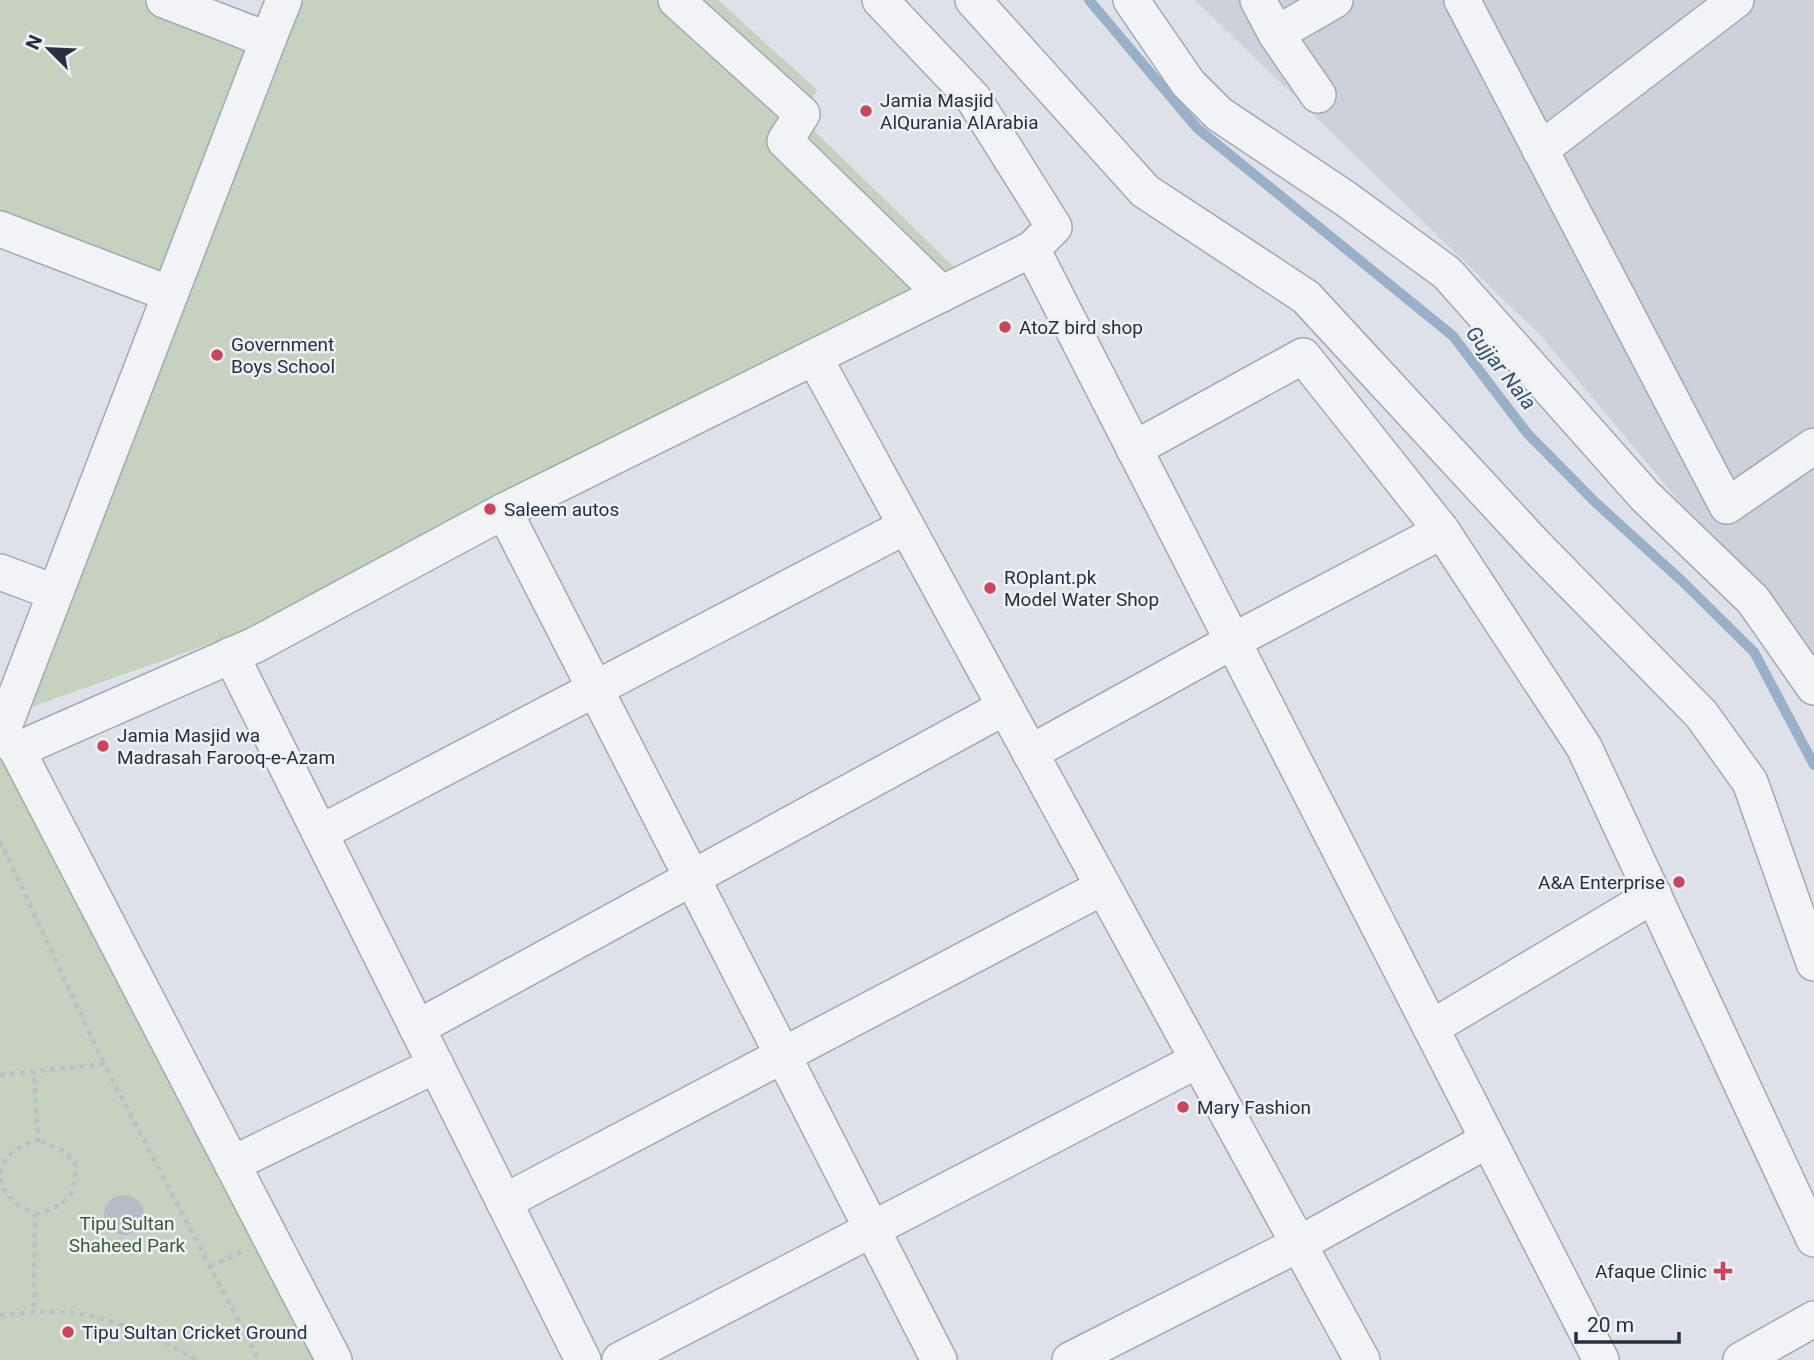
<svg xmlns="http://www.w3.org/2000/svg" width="1814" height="1360" viewBox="0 0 1814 1360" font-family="Roboto,sans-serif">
  <rect width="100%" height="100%" fill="#dee2e8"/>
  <!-- built -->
  <path fill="#ccd1da" d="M1195 0H1814V663L1542 337Z"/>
  <!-- green -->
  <g fill="#c5d2bf">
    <path d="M0 0H164L268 40 170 294 0 229Z"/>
    <path d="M296 0H718L817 90 801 118 957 270 246 631 23 710Z"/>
    <path d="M0 737 334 1360H0Z"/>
  </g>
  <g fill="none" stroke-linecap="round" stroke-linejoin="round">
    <!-- stream -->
    <path stroke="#99b1c8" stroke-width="10" d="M1089 0 1197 128 1453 336 1527 433 1595 502 1682 581 1754 652 1814 765"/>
  </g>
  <!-- building -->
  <circle fill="#b6bcc5" cx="124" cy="1215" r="20"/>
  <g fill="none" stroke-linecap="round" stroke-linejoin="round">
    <!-- street casing -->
    <g stroke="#a3a9b2" stroke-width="38">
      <g id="street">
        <path d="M676 0 802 114 785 141 942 294"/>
        <path d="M973 0 1145 191 1306 297 1535 545 1701 714 1750 782 1814 963"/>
        <path d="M1131 0 1188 83 1219 114 1346 199 1447 273 1645 496 1753 600 1814 687"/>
        <path d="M1258 0 1276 34 1318 95"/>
        <path d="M1462 0 1727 506 1814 446"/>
        <path d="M1276 34 1335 0"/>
        <path d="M268 40 284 0"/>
        <path d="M1540 150 1736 0"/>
        <path d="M0 229 170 294"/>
        <path d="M1032 249 1601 1360"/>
        <path d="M814 357 1362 1360"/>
        <path d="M1134 449 1303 356 1442 531 1584 747 1814 1239"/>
        <path d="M504 511 939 1360"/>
        <path d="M0 572 54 592"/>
        <path d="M231 655 583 1360"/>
        <path d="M2 733 17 750 334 1360"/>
        <path d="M0 737 268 40 164 0"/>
        <path d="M17 750 255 645 504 511 1032 249 1054 227 973 98 880 0"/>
        <path d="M1030 753 1233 641 1442 531"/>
        <path d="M320 833 906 526"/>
        <path d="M417 1028 1005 707"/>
        <path d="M1431 1028 1654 895"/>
        <path d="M232 1164 436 1065"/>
        <path d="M504 1202 1103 887"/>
        <path d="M620 1360 1198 1060"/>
        <path d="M1070 1360 1299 1244 1488 1140"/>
        <path d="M1741 1360 1814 1319"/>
      </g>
    </g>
    <!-- path -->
    <g stroke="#bcc0c6" stroke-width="4.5" stroke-dasharray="5 5" stroke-linecap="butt">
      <path d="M0 846 1 843 104 1064"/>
      <path d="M0 1075 104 1064 259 1360"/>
      <path d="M0 1173C7 1152 18 1146 38 1140L34 1071"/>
      <path d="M0 1179C6 1199 16 1205 35 1214L34 1313"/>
      <path d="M35 1214C67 1206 77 1197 75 1162L61 1150 38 1140"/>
      <path d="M210 1267 241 1252"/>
      <path d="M0 1315C18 1314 36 1311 54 1312 104 1312 155 1337 198 1360"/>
    </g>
    <!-- street -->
    <use href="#street" stroke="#f1f3f6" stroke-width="35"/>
  </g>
  <!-- markers -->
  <g fill="#ce425a" stroke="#eef1f6" stroke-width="2.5">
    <circle cx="866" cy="111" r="7"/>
    <circle cx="1005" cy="327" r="7"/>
    <circle cx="217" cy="355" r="7"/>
    <circle cx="490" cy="509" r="7"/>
    <circle cx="990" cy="588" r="7"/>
    <circle cx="103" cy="746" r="7"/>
    <circle cx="1679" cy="882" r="7"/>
    <circle cx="1183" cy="1107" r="7"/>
    <path d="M1719.5 1260.5h7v7h7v7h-7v7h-7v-7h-7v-7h7z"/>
    <circle cx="68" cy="1332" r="7"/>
  </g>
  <g text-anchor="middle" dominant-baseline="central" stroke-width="5" stroke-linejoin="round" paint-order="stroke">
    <!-- poi labels -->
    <g font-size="19" fill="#27303f" stroke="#eef1f6" text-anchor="start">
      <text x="880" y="100">Jamia Masjid<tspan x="880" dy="22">AlQurania AlArabia</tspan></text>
      <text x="1019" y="327">AtoZ bird shop</text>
      <text x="231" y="344">Government<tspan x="231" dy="22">Boys School</tspan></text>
      <text x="504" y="509">Saleem autos</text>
      <text x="1004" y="577">ROplant.pk<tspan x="1004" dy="22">Model Water Shop</tspan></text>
      <text x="117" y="735">Jamia Masjid wa<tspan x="117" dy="22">Madrasah Farooq-e-Azam</tspan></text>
      <text x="1665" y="882" text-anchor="end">A&amp;A Enterprise</text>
      <text x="1197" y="1107">Mary Fashion</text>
      <text x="1707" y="1271" text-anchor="end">Afaque Clinic</text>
      <text x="82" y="1332">Tipu Sultan Cricket Ground</text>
    </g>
    <!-- park labels -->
    <g font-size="19" fill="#3d5b35" stroke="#eef1f6">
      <text x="127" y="1223">Tipu Sultan<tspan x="127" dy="22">Shaheed Park</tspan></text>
    </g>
    <!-- water labels -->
    <g font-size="21" font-style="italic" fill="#325073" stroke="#eef1f6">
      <text transform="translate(1501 368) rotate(52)">Gujjar Nala</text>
    </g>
  </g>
  <!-- north arrow -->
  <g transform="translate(49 49) rotate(294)" stroke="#eef1f6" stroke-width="5" paint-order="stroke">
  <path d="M0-5L12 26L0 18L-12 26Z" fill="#27303f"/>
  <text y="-10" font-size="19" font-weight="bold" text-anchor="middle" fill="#27303f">N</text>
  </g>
  <!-- scale -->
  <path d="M1576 1332v10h103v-10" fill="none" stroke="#27303f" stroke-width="3.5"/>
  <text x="1587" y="1332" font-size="21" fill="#27303f" stroke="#eef1f6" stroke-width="5" paint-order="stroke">20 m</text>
</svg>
